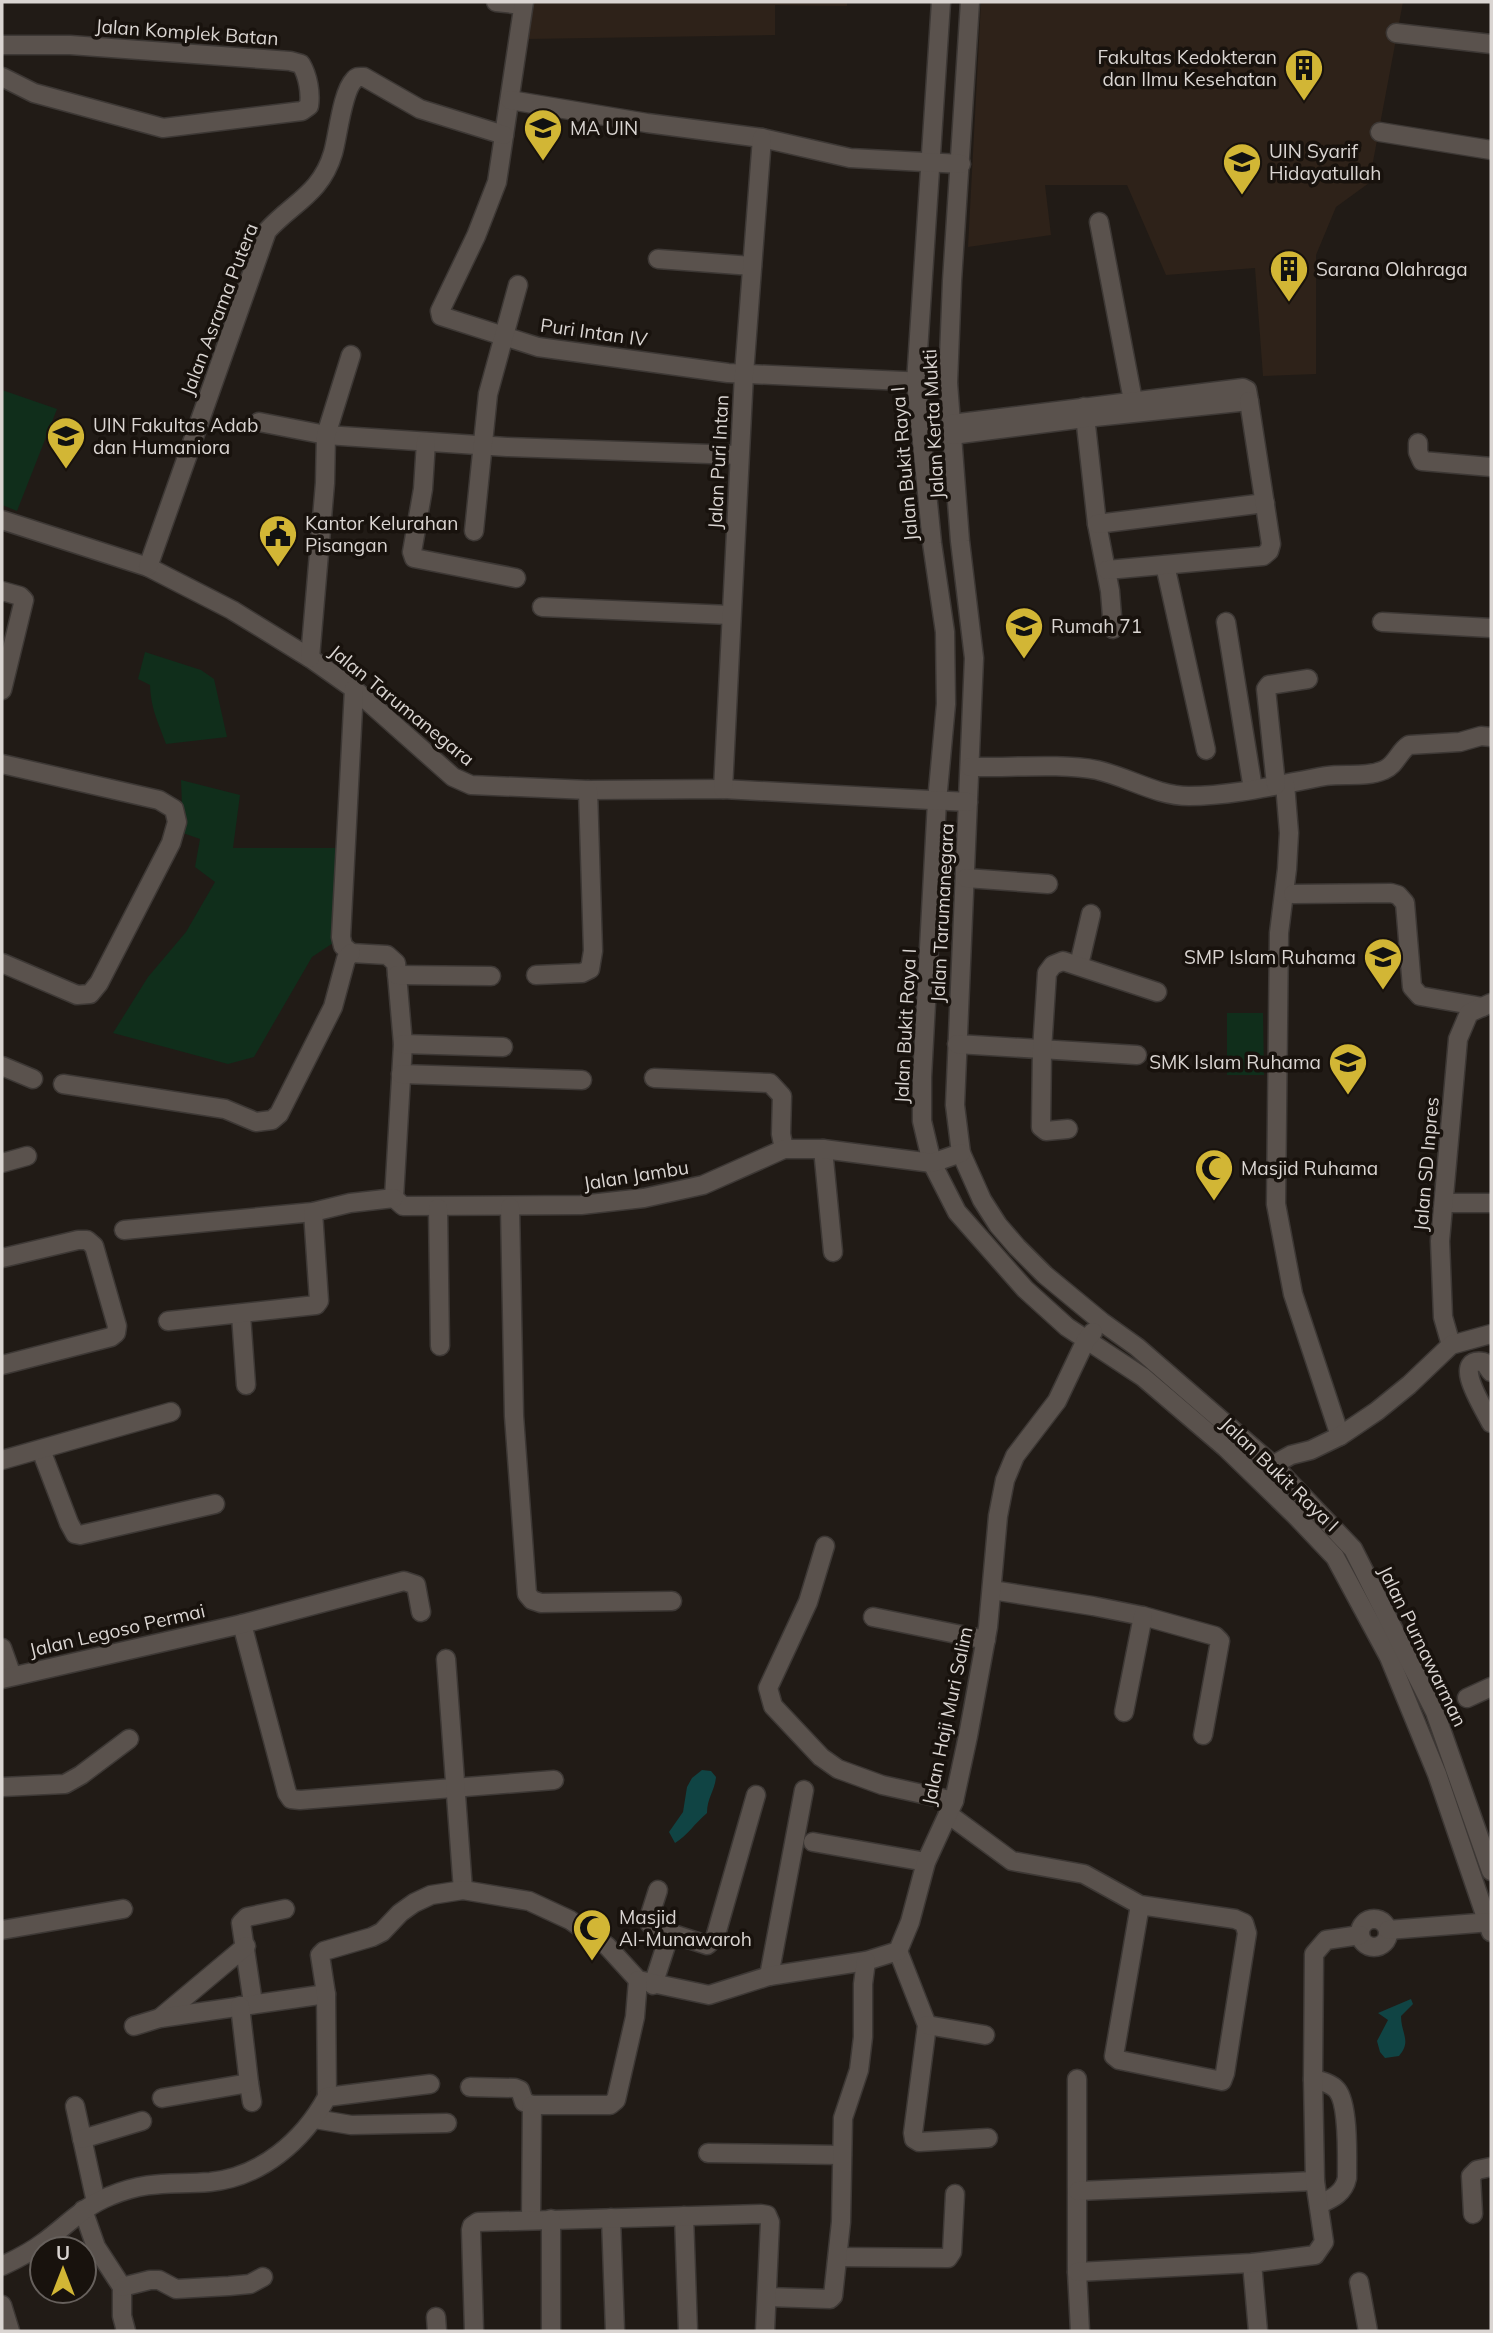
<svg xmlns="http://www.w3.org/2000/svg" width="1493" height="2333" viewBox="0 0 1493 2333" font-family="Mulish,sans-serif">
  <rect width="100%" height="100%" fill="#211b16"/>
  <!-- built -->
  <g fill="#2e2219">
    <path d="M528 2H847V6L775 5V35L527 39Z"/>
    <path d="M981 2H1403L1369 183 1336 207 1316 255V374L1263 376 1255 268 1166 275 1127 185H1045L1051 235 968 247Z"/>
  </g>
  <!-- green -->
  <g fill="#102e1b">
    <path d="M2 390 57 409 17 511 2 505Z"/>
    <path d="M145 652 201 670 214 679 227 737 166 744C158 721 151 710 150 685L138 679Z"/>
    <path d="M181 780 240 795 233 848H336L333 943 312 957 254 1057 228 1064 113 1033 148 977 186 932 215 882 195 867 200 839 183 833Z"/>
    <path d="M1227 1013H1263L1264 1075H1227Z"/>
  </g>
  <!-- water -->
  <g fill="#104444">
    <path d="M702 1770 711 1771 716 1777C715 1790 707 1798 707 1813 696 1822 686 1837 675 1843L669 1832 683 1812 687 1787 692 1778Z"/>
    <path d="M1411 1999 1413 2004 1401 2016C1401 2034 1412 2041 1399 2056L1385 2058 1380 2052 1377 2041 1388 2020 1378 2013Z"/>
  </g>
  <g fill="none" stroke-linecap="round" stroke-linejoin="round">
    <!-- minor casing -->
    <g stroke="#3d3835" stroke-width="21">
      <g id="minor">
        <path d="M496 2 523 5"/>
        <path d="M524 2 497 182 476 236 440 311 441 316 538 347 728 373 948 383"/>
        <path d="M941 2 916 382 932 543 945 632 946 704 937 801 922 1077V1121L932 1163 957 1212 1025 1289 1067 1327 1143 1377 1226 1448 1296 1516 1335 1557 1389 1657 1437 1774 1491 1932"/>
        <path d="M970 2 952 281 948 383 960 541 974 658 955 1105 961 1153 982 1200 998 1225 1017 1247 1045 1275 1102 1322 1137 1347 1273 1465 1353 1549 1435 1712 1491 1871"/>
        <path d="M1396 33 1491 44"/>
        <path d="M2 45H70L290 61 301 64C308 76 311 93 309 106L302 111 163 128 34 93 2 77"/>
        <path d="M510 100 647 123 762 138 850 158 961 164"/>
        <path d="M1380 132 1491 150"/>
        <path d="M1099 222 1135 411"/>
        <path d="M658 259 752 266"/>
        <path d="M1084 407 1097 524 1110 591 1113 629"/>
        <path d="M259 422 326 435 507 447 739 455"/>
        <path d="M951 424 1243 388 1247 390 1249 401 1085 418 952 435"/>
        <path d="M426 442 423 489 412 552 414 558 516 578"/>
        <path d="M1418 443V452L1422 461 1491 467"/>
        <path d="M2 520 148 567 232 610 310 658 354 689 453 777 471 785 588 790 723 789 968 802"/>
        <path d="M1097 524 1265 503"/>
        <path d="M474 531 488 394 518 285"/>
        <path d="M1165 565 1206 750"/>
        <path d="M148 567 267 231C292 203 321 194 333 153 338 136 342 92 354 80 357 76 359 77 364 77L420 109 504 135"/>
        <path d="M1107 570 1263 556 1269 551 1271 544 1249 401"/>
        <path d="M2 591 20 596 24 600 2 690"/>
        <path d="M542 607 730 615"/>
        <path d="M1226 622 1253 789"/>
        <path d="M1382 622 1491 628"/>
        <path d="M310 658 325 483 326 435 351 355"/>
        <path d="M2 764 159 800 174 809 177 822 171 843 99 983 90 994 77 995 2 963"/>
        <path d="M970 767C1007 768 1062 763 1097 770 1128 777 1157 796 1189 796 1234 796 1281 784 1326 776 1344 773 1366 778 1384 770 1396 765 1399 751 1409 745L1460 742 1481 736 1491 737"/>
        <path d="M1285 784 1289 833 1287 869 1279 933 1276 1204 1293 1294 1340 1436"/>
        <path d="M1276 785 1266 689 1269 685 1308 679"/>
        <path d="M723 789 744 374 762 138"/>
        <path d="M966 878 1048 884"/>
        <path d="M1293 894 1391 893 1398 895 1405 903 1412 987 1420 996 1483 1007"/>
        <path d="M351 953 387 955 396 963 403 1044 394 1198"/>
        <path d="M351 953 343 946 341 937 354 689"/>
        <path d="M1079 965 1091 914"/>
        <path d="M397 975 491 976"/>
        <path d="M536 975 582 973 590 969 593 951 588 790"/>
        <path d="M403 1044 503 1047"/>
        <path d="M957 1044 1137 1055"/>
        <path d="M2 1066 33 1079"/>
        <path d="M401 1074 582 1080"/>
        <path d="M654 1078 770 1083 782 1096 781 1134 784 1149"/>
        <path d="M63 1084 225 1109 256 1122 272 1120 279 1114 333 1007 346 959 351 953"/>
        <path d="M1068 1129 1046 1131 1041 1127 1042 1050 1047 973 1053 965 1063 961 1157 992"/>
        <path d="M823 1149 833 1252"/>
        <path d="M2 1163 27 1156"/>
        <path d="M394 1198 403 1206 581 1205 644 1198 703 1185 784 1149H823L932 1163 961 1153"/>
        <path d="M1444 1203H1491"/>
        <path d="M510 1207 514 1416 527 1594 532 1600 541 1603 672 1601"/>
        <path d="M438 1208 440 1346"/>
        <path d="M124 1230 313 1212 350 1203 394 1198"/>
        <path d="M2 1258 78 1240H87L94 1246 117 1326 116 1333 111 1337 2 1365"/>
        <path d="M241 1315 246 1385"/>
        <path d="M168 1321 316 1305 319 1301 313 1212"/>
        <path d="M1451 1345 1443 1317 1440 1241 1458 1039 1469 1013 1491 1003"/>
        <path d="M1491 1372 1484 1362C1449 1356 1485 1410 1491 1423"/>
        <path d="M41 1450 69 1523 75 1534 80 1535 215 1504"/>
        <path d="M2 1460 171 1412"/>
        <path d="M1273 1465 1291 1455 1311 1450 1340 1436 1377 1411 1409 1385 1451 1345 1491 1334"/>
        <path d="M825 1546 808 1602 768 1688 773 1706 821 1757 838 1769 882 1785 954 1801"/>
        <path d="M992 1590 1093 1606 1143 1616 1215 1636 1220 1641 1203 1735"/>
        <path d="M873 1617 986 1640"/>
        <path d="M242 1624 287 1793 291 1799 300 1800 554 1780"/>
        <path d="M2 1648 12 1676"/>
        <path d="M446 1659 463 1890"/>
        <path d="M2 1679 242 1624 404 1581 416 1585 421 1612"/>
        <path d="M1467 1698 1491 1687"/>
        <path d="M1124 1712 1143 1616"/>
        <path d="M2 1787 65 1784 81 1775 129 1739"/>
        <path d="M948 1814 1012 1861 1084 1874 1140 1905 1235 1919 1244 1923 1247 1933 1225 2073 1222 2081 1119 2060 1114 2056 1140 1905"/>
        <path d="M813 1842 926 1862"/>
        <path d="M658 1890 649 1918 650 1924 670 1933"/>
        <circle cx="1374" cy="1933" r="14"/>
        <path d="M2 1930 123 1909"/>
        <path d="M1388 1930 1491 1922"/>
        <path d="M898 1951 927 2025 913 2133 914 2139 919 2142 988 2138"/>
        <path d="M769 1976 804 1790"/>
        <path d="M653 1985 670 1933 707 1945 715 1938 756 1795"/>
        <path d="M253 2003 241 1923 247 1917 285 1909"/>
        <path d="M160 2018 246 1946"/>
        <path d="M927 2025 985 2035"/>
        <path d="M134 2026 160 2018 326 1994"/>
        <path d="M1077 2079V2272L1080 2331"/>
        <path d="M1313 2079C1321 2081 1331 2083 1337 2090 1349 2104 1347 2159 1347 2178 1344 2193 1333 2198 1320 2204"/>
        <path d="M249 2083 252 2102"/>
        <path d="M470 2087 515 2088 520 2090 524 2102 532 2105"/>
        <path d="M327 2097 326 1994 320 1955 324 1951 372 1937 382 1932 400 1913 414 1903 431 1895 463 1890 529 1901 570 1920 607 1946 638 1980 709 1995 769 1976 866 1961 898 1951 910 1922 926 1862 954 1801 968 1736 988 1627 998 1516 1005 1480 1015 1456 1057 1401 1086 1340 1093 1332"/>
        <path d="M162 2098 249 2083 240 2006"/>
        <path d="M75 2106 96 2202"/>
        <path d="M315 2119 351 2125 447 2123"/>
        <path d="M82 2139 142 2121"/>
        <path d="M708 2153 842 2155"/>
        <path d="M1078 2191 1315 2181"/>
        <path d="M83 2210 96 2247 122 2287V2316L126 2331"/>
        <path d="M1473 2214 1471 2176 1477 2170 1491 2167"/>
        <path d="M684 2216 688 2331"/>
        <path d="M611 2218 615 2331"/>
        <path d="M531 2220 532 2105H610L616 2100 635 2017 638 1980"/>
        <path d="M838 2257 948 2258 952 2252 955 2194"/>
        <path d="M1252 2263 1258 2331"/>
        <path d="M2 2266C17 2259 31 2252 44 2242 66 2226 84 2206 110 2196 149 2180 170 2185 210 2182 261 2177 303 2141 327 2097L430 2084"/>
        <path d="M1077 2272 1252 2263 1315 2255 1324 2242 1315 2181 1313 2079 1314 1954 1326 1940 1360 1935"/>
        <path d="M1359 2282 1368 2331"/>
        <path d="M122 2287 150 2280H159L176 2289 229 2286 250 2284 263 2277"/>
        <path d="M767 2297 830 2299 833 2296 841 2222 843 2118 859 2070 863 2037V1984L866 1961"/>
        <path d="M2 2305 10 2331"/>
        <path d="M436 2317 437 2331"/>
        <path d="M474 2331 471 2230 472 2226 478 2222 761 2214 767 2215 770 2222 765 2331"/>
        <path d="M551 2331V2219"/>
      </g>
    </g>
    <!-- minor -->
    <use href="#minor" stroke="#5a524d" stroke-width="18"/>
  </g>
  <!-- icons -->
  <defs>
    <g id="building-pin" transform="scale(2.0125)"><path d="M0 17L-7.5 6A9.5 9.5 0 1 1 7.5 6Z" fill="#d2b635" stroke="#18120d"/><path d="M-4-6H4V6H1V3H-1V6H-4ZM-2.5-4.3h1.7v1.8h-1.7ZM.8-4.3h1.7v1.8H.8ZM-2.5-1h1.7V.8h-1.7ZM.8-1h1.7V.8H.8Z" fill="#111"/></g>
    <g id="school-pin" transform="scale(2.0125)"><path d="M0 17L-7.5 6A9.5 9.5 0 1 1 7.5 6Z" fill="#d2b635" stroke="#18120d"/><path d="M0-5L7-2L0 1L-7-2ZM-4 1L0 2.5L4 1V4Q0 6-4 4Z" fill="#111"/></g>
    <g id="university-pin" transform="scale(2.0125)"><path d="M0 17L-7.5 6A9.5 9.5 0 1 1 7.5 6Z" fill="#d2b635" stroke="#18120d"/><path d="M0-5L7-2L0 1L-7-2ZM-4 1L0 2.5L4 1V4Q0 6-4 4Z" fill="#111"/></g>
    <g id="civic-pin" transform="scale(2.0125)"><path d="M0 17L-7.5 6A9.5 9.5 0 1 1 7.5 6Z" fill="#d2b635" stroke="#18120d"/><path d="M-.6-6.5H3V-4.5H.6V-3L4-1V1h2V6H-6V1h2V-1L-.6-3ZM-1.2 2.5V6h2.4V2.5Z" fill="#111"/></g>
    <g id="mosque-pin" transform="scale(2.0125)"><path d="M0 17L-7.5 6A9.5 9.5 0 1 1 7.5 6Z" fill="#d2b635" stroke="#18120d"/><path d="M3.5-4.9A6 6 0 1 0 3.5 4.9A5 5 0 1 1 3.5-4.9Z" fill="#111"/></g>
  </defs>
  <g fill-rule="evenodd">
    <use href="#building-pin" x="1304" y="68"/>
    <use href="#school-pin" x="543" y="128"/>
    <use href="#university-pin" x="1242" y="162"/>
    <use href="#building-pin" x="1289" y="269"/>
    <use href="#university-pin" x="66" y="436"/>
    <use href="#civic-pin" x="278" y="534"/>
    <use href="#school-pin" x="1024" y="626"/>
    <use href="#school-pin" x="1383" y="957"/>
    <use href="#school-pin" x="1348" y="1062"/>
    <use href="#mosque-pin" x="1214" y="1168"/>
    <use href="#mosque-pin" x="592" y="1928"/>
  </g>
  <g text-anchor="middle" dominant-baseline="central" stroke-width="7" stroke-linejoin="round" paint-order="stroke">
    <!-- street labels -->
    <g font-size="19" fill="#dad5d2" stroke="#18120d">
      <text transform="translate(187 32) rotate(4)">Jalan Komplek Batan</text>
      <text transform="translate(219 309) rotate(-69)">Jalan Asrama Putera</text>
      <text transform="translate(594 332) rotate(8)">Puri Intan IV</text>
      <text transform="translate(933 424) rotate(-93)">Jalan Kerta Mukti</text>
      <text transform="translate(718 462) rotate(-87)">Jalan Puri Intan</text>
      <text transform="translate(904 464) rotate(-95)">Jalan Bukit Raya I</text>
      <text transform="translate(402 705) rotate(39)">Jalan Tarumanegara</text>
      <text transform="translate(942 913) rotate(-87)">Jalan Tarumanegara</text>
      <text transform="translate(905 1026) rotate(-87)">Jalan Bukit Raya I</text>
      <text transform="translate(1426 1164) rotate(-85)">Jalan SD Inpres</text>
      <text transform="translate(636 1175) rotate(-9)">Jalan Jambu</text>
      <text transform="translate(1280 1474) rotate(44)">Jalan Bukit Raya I</text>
      <text transform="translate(117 1630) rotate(-13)">Jalan Legoso Permai</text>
      <text transform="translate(1423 1646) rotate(64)">Jalan Purnawarman</text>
      <text transform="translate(947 1716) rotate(-78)">Jalan Haji Muri Salim</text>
    </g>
    <!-- poi labels -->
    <g font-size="19" fill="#dad5d2" stroke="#18120d" text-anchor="start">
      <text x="1277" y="57" text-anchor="end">Fakultas Kedokteran<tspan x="1277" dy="22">dan Ilmu Kesehatan</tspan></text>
      <text x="570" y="128">MA UIN</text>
      <text x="1269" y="151">UIN Syarif<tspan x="1269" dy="22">Hidayatullah</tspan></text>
      <text x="1316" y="269">Sarana Olahraga</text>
      <text x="93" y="425">UIN Fakultas Adab<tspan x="93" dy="22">dan Humaniora</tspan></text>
      <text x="305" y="523">Kantor Kelurahan<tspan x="305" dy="22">Pisangan</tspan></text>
      <text x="1051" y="626">Rumah 71</text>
      <text x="1356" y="957" text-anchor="end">SMP Islam Ruhama</text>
      <text x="1321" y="1062" text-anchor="end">SMK Islam Ruhama</text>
      <text x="1241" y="1168">Masjid Ruhama</text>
      <text x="619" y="1917">Masjid<tspan x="619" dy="22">Al-Munawaroh</tspan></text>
    </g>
  </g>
  <!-- border -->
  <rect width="1493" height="2333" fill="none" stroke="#dad5d2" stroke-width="7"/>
  <!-- north arrow -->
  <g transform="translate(63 2270)"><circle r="33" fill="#18120d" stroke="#66605c" stroke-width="2"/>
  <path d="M0-5L12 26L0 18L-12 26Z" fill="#d2b635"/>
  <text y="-10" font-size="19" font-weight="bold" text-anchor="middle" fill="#dad5d2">U</text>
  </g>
</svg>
